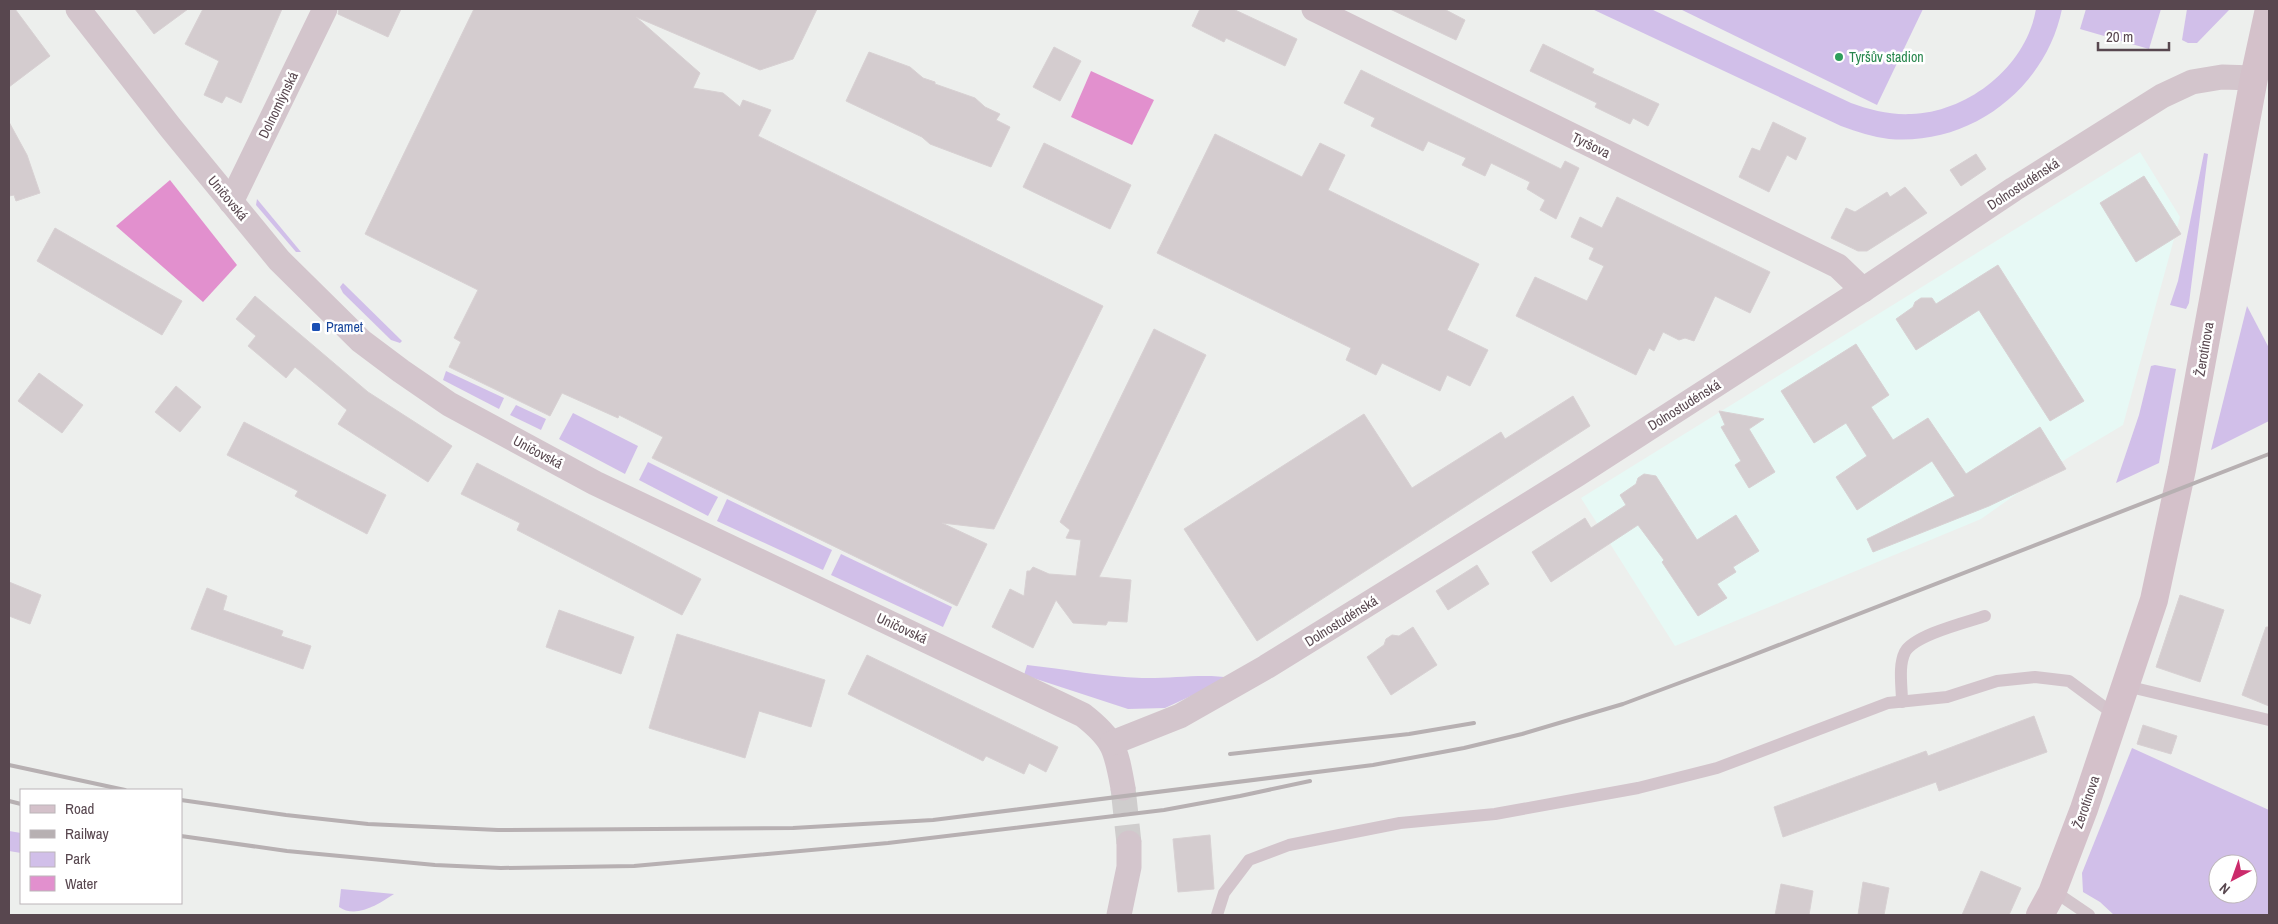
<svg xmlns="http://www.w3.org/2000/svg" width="2278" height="924" viewBox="0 0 2278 924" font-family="'Archivo Narrow',sans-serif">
  <rect width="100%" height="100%" fill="#edefed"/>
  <!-- commercial -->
  <path fill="#e7f9f5" d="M2140 152 2180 217 2123 425 2066 459 1981 519 1675 646 1581 498Z"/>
  <!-- green -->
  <g fill="#d1bfe9" fill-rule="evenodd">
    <path d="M1592 9H1651L1851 103C1870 110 1890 115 1911 114 1968 112 2026 67 2036 9H2062C2046 88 1971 146 1889 139 1873 137 1857 132 1841 126Z"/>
    <path d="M1680 9H1923L1877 105Z"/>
    <path d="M2086 9H2161L2149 49 2080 29Z"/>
    <path d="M2187 9H2230L2197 43H2188L2182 40Z"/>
    <path d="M2204 153 2208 154 2189 303 2186 309 2170 305 2178 281Z"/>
    <path d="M257 199 301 252H296L256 205Z"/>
    <path d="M343 283 402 341 400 343 391 340 343 293 340 287Z"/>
    <path d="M2247 306 2269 348V421L2211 450Z"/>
    <path d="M2155 365 2176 369 2159 463 2116 483 2139 415 2151 366Z"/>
    <path d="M446 371 504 398 499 409 443 380Z"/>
    <path d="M516 405 546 419 541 430 510 415Z"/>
    <path d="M573 413 638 446 625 474 559 439Z"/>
    <path d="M648 462 718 497 708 516 639 480Z"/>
    <path d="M727 499 832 550 823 570 717 521Z"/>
    <path d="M841 554 952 607 943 627 831 575Z"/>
    <path d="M1027 665C1065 669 1103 677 1142 678 1169 679 1205 673 1230 678L1165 708 1128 709 1024 675Z"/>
    <path d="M2132 748 2269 810V915H2114L2100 902 2083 892 2082 873ZM2218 864H2248V894H2218Z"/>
    <path d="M9 831 21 833V853L9 851Z"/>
    <path d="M341 889 394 894C379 904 356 919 339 907Z"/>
  </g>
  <!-- water -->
  <g fill="#e290ce">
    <path d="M1091 71 1154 100 1132 145 1071 117Z"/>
    <path d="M170 180 237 265 203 302 116 226Z"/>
  </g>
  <!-- building -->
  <g fill="#d4cccf" stroke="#d8d1d3">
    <path d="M9 9H15L50 56 9 87Z"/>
    <path d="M135 9H188L154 34Z"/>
    <path d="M203 9H282L241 103 226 96 222 103 204 95 219 61 185 44Z"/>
    <path d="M339 9H401L388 37 338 14Z"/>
    <path d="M474 9H817L793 59 760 70 636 17 700 73 693 88 723 93 740 107 743 100 771 110 758 136 1103 306 994 529 942 523 987 544 957 606 652 458 663 437 619 415 618 418 562 393 550 416 449 367 461 342 454 338 478 290 365 234Z"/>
    <path d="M1200 9H1233L1297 39 1285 66 1226 38 1224 42 1192 26Z"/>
    <path d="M1390 9H1444L1465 20 1456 40Z"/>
    <path d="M1543 44 1594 69 1592 73 1659 104 1648 126 1633 118 1630 124 1595 107 1597 103 1530 71Z"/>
    <path d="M1054 47 1081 61 1060 101 1033 87Z"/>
    <path d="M869 52 910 67 923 78 935 82V84L975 98 985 107 1000 114 996 120 1010 127 991 167 930 144 922 137 846 101Z"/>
    <path d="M1361 70 1561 169 1565 161 1579 168 1556 219 1540 210 1545 200 1527 189 1530 182 1491 163 1485 176 1462 165 1466 158 1428 141 1423 151 1371 126 1375 118 1344 103Z"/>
    <path d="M9 122 27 155 40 193 16 201 14 195 9 196Z"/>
    <path d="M1773 122 1806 138 1796 160 1787 155 1769 192 1739 177 1752 148 1760 151Z"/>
    <path d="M1215 134 1302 177 1320 143 1345 155 1328 190 1479 264 1447 330 1488 350 1470 386 1447 375 1440 391 1382 363 1376 375 1346 360 1351 348 1157 253Z"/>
    <path d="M1044 143 1131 185 1110 229 1023 187Z"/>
    <path d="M1976 154 1986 169 1961 186 1950 170Z"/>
    <path d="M2144 176 2181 234 2136 262 2100 203Z"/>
    <path d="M1905 187 1927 213 1867 251H1858L1831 238 1846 208 1855 212 1887 192 1890 197Z"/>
    <path d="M1617 197 1770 272 1750 313 1715 296 1694 341 1685 338 1679 340 1663 332 1654 351 1649 348 1636 375 1516 316 1535 277 1587 301 1604 266 1589 259 1594 248 1571 237 1580 217 1602 228Z"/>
    <path d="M55 228 182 301 162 335 37 261Z"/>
    <path d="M1998 265 2084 401 2050 421 1979 310 1916 350 1896 319 1913 307 1915 302 1921 298H1932L1936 304Z"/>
    <path d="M255 296 368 392 452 446 428 482 338 424 347 410 295 367 286 378 248 346 256 336 236 319Z"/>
    <path d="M1154 329 1206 355 1099 577 1131 580 1127 622 1108 621 1106 625 1073 623 1056 600 1033 648 992 627 1010 589 1024 596 1027 571H1030L1033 567 1049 574 1076 576 1081 540 1066 538 1070 530 1060 522Z"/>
    <path d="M1856 344 1889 395 1871 407 1893 440 1928 418 1966 474 2040 427 2066 469 1989 506 1873 552 1867 539 1955 496 1932 461 1857 510 1836 477 1867 456 1846 423 1814 443 1781 391Z"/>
    <path d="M39 373 83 405 62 433 18 401Z"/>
    <path d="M176 386 201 407 180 432 155 412Z"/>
    <path d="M1573 396 1590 426 1257 641 1184 529 1364 414 1412 488 1501 432 1505 439Z"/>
    <path d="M1719 411 1764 419 1749 429 1775 472 1749 488 1735 465 1741 461 1721 427 1725 425Z"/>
    <path d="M244 422 386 495 367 534 295 496 298 491 227 455Z"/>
    <path d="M477 463 701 579 682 615 517 530 520 523 461 494Z"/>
    <path d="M1644 474 1656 476 1697 540 1736 515 1759 551 1733 567 1736 572 1717 584 1727 598 1698 616 1662 562 1664 560 1638 525 1551 582 1532 552 1585 518 1591 528 1626 505 1620 495 1636 484 1638 478Z"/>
    <path d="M1477 565 1489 584 1448 610 1436 591Z"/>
    <path d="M9 582 41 595 30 624 9 616Z"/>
    <path d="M207 588 227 596 223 610 283 631 281 636 311 646 303 669 191 629Z"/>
    <path d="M2180 595 2224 610 2200 682 2156 667Z"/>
    <path d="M559 610 634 637 621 674 546 647Z"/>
    <path d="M1413 627 1437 665 1391 695 1367 657 1384 645 1386 639 1392 635 1399 636Z"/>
    <path d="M2266 627H2269V706L2242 695Z"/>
    <path d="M677 634 825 680 811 727 759 711 745 758 649 728Z"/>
    <path d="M867 655 1058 747 1046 772 1029 763 1024 774 986 756 983 761 848 694Z"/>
    <path d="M2034 716 2047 752 1939 791 1936 782 1783 837 1774 807 1926 751 1928 756Z"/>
    <path d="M2143 725 2177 736 2171 754 2137 744Z"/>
    <path d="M1210 835 1214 889 1178 892 1173 839Z"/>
    <path d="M1981 871 2021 888 2009 915H1962Z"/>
    <path d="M1863 882 1889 888 1884 915H1858Z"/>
    <path d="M1781 884 1813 891 1809 915H1775Z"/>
  </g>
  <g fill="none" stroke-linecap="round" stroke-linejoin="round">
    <!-- street-tunnel -->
    <path stroke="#cfcdcd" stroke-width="25" stroke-dasharray="25 12" stroke-linecap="butt" d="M1123 788 1129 843"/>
    <!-- lane -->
    <g stroke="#d3c5cc" stroke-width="12">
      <path d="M2126 686 2269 720"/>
      <path d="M1902 702C1902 687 1898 666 1905 652 1914 635 1967 622 1985 616"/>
      <path d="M2052 893 2061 896 2089 915"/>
      <path d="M1217 915 1224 893 1249 860 1289 845 1400 823 1495 814 1638 788 1717 768 1888 703 1947 697 1997 681 2035 677 2069 681 2115 715"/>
    </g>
    <!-- street -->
    <g stroke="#d3c5cc" stroke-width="25">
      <path d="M78 9 170 127 279 260 361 341 401 371 449 404 595 483 1083 715C1115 740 1116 750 1123 788"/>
      <path d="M1314 9 1838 266 1863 290"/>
      <path d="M231 202 325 9"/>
      <path d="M1112 743 1180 716 1266 667 1576 475 1863 290 2014 189 2162 96 2192 82 2222 77 2254 78"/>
      <path d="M1119 915 1129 867V843"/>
    </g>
    <!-- secondary -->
    <path stroke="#d4c1ca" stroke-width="28" d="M2040 915 2052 893 2084 809 2154 600 2182 469 2254 78 2269 9"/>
    <!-- rail -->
    <g stroke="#b7b0b2" stroke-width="4">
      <path d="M1230 754 1409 734 1474 723"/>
      <path d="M9 765 125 790"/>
      <path d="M181 800 286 815 368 824 498 830 793 828 933 820 1373 765 1464 748 1522 734 1623 704 1730 664 2269 454"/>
      <path d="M9 801 21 804"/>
      <path d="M181 836 287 851 435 865 501 868 634 866 888 843 1164 810 1240 796 1310 781"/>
    </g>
  </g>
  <!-- markers -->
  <circle fill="#2e9e5b" stroke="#fff" stroke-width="2" cx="1839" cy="57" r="5"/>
  <rect fill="#1a4fb4" stroke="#fff" stroke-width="2" x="311" y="322" width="10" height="10" rx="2.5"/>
  <g text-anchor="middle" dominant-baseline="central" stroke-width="5" stroke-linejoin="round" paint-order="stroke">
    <!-- leisure labels -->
    <g font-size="14" fill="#27864d" stroke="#fff" text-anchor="start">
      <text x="1849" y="57">Tyršův stadion</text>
    </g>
    <!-- street labels -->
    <g font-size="14" fill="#58474f" stroke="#fff">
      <text transform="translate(278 105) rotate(-64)">Dolnomlýnská</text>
      <text transform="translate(1591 145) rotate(26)">Tyršova</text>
      <text transform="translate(2023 184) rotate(-33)">Dolnostudénská</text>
      <text transform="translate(228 198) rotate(50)">Uničovská</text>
      <text transform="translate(2204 349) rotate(-80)">Žerotínova</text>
      <text transform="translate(1684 405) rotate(-32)">Dolnostudénská</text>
      <text transform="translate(538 452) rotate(28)">Uničovská</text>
      <text transform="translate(1341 621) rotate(-32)">Dolnostudénská</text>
      <text transform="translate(902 628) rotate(25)">Uničovská</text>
      <text transform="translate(2086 802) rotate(-71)">Žerotínova</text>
    </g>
    <!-- transit labels -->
    <g font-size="14" fill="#164399" stroke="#fff" text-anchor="start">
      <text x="326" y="327">Pramet</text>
    </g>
  </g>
  <!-- border -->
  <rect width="2278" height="924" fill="none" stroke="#58474f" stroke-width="20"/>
  <!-- legend -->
  <rect x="20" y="789" width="162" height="115" fill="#ffffff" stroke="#bcb5b9"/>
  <rect x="30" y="805" width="25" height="8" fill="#d4c1ca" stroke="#bcb5b9"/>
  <text x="65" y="814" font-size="15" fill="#58474f">Road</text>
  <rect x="30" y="830" width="25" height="8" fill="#b7b0b2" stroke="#bcb5b9"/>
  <text x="65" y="839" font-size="15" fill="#58474f">Railway</text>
  <rect x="30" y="852" width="25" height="15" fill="#d1bfe9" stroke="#bcb5b9"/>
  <text x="65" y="864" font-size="15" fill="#58474f">Park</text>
  <rect x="30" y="876" width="25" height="15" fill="#e290ce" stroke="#bcb5b9"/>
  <text x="65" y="889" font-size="15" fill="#58474f">Water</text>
  <!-- north arrow -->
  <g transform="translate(2233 879) rotate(221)"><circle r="24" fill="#ffffff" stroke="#bcb5b9"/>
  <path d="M0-4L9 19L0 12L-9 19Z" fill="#cb2b6c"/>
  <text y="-8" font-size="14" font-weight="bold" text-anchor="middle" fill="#58474f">N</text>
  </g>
  <!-- scale -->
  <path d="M2098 42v8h71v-8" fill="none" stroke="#58474f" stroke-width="2.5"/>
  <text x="2106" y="42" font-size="15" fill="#58474f" stroke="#ffffff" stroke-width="4" paint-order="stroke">20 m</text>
</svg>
